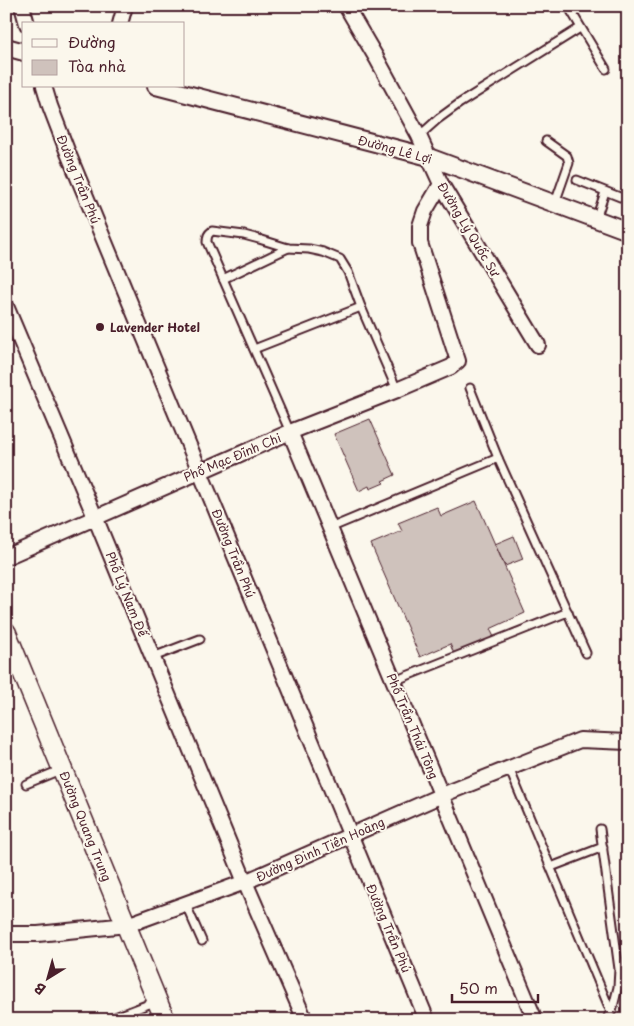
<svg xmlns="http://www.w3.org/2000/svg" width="634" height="1026" viewBox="0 0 634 1026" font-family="'Playpen Sans',sans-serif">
  <rect width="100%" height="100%" fill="#fbf7ec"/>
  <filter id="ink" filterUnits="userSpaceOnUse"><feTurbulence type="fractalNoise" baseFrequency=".02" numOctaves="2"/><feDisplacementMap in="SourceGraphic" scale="10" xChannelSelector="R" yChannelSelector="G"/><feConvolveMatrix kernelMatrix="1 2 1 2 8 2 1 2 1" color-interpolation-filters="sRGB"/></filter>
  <g filter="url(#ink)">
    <!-- building -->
    <g fill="#cfc2bc" stroke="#4a1f2b">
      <path d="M370 419 395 475 382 481 384 483 370 489 369 486 359 491 334 434Z"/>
      <path d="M476 501 525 613 490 629 494 637 454 654 450 644 420 657 371 544 402 531 398 523 437 507 441 516Z"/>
      <path d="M514 536 523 559 505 566 495 544Z"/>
    </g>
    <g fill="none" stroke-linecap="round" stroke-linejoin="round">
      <!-- service casing -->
      <g stroke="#4a1f2b" stroke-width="11">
        <g id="service">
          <path d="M568 6 606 69"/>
          <path d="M419 136 438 119 460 103 580 28"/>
          <path d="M546 141 567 156 569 163 555 203"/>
          <path d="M577 180 625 199"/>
          <path d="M596 219 605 192"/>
          <path d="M223 279 288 248"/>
          <path d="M254 349 361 307"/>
          <path d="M470 388 498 458 586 653"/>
          <path d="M290 432 207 242C207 236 208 234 212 231L244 235 259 239 288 248 309 249 323 252 340 259 348 272 361 307 397 390"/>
          <path d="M330 528 498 458"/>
          <path d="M153 657 200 639"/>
          <path d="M394 681 568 612"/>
          <path d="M509 768 611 1012 606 1020"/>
          <path d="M26 784 60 770"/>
          <path d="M600 829 619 969 618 987 612 1011"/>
          <path d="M551 867 603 847"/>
          <path d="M186 905 202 941"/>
          <path d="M110 1019 157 1001"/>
        </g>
      </g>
      <!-- minor casing -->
      <g stroke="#4a1f2b" stroke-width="18">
        <g id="minor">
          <path d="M22 6 27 24"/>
          <path d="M346 6 377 59 419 136 441 184 538 345"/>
          <path d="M120 24 125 6"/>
          <path d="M44 86 50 106 68 153 427 1020"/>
          <path d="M6 306 95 517 245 882 305 1020"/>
          <path d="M290 432 535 1020"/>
          <path d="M6 557 290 432 397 390 451 367 458 361 420 243V226L425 211 441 184"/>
          <path d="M6 934H38L127 925 245 882 442 795 580 740 628 742"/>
        </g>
      </g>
      <!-- tertiary casing -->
      <g stroke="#4a1f2b" stroke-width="20">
        <g id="tertiary">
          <path d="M6 47 24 52"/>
          <path d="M156 86 429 157 628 231"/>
        </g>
      </g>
      <!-- secondary casing -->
      <g stroke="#4a1f2b" stroke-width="22">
        <path id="secondary" d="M6 632 165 1020"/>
      </g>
      <!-- service -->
      <use href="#service" stroke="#fbf7ec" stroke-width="7"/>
      <!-- minor -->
      <use href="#minor" stroke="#fbf7ec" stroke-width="14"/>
      <!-- tertiary -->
      <use href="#tertiary" stroke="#fbf7ec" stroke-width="16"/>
      <!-- secondary -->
      <use href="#secondary" stroke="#fbf7ec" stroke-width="19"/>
    </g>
  </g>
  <!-- markers -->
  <circle fill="#4a1f2b" stroke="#fbf7ec" stroke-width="2" cx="100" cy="327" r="5"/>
  <g text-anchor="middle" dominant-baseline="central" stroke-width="4" stroke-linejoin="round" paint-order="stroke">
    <!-- street labels -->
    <g font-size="12" fill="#4a1f2b" stroke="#fbf7ec">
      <text transform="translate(395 149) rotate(15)">Đường Lê Lợi</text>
      <text transform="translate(79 179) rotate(68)">Đường Trần Phú</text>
      <text transform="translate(469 229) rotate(59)">Đường Lý Quốc Sư</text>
      <text transform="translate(232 457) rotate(-23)">Phố Mạc Đĩnh Chi</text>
      <text transform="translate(234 553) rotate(68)">Đường Trần Phú</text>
      <text transform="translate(127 594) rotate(68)">Phố Lý Nam Đế</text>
      <text transform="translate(413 726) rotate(67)">Phố Trần Thái Tông</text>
      <text transform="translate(86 826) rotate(68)">Đường Quang Trung</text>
      <text transform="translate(320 849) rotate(-24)">Đường Đinh Tiên Hoàng</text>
      <text transform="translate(389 928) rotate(67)">Đường Trần Phú</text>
    </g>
    <!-- poi labels -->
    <g font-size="12" font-weight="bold" fill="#4a1f2b" stroke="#fbf7ec" text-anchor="start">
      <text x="110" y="327">Lavender Hotel</text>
    </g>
  </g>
  <!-- margin -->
  <rect width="634" height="1026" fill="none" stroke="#fbf7ec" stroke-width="25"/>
  <rect x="12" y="12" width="609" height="1001" fill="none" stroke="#4a1f2b" stroke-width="2" filter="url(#ink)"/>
  <!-- legend -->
  <rect x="22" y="22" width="162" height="65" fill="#fbf7ec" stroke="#b4a19f"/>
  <rect x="32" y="39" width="25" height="8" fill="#fbf7ec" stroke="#b4a19f"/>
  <text x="68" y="48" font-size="15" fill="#4a1f2b">Đường</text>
  <rect x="32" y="60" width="25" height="15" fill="#cfc2bc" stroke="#b4a19f"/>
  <text x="68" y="72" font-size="15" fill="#4a1f2b">Tòa nhà</text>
  <!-- north arrow -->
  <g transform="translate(48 978) rotate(217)" stroke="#fbf7ec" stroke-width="4" paint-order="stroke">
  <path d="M0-4L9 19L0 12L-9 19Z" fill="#4a1f2b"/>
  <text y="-8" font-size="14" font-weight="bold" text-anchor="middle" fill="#4a1f2b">B</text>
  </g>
  <!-- scale -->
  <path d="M452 994v8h86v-8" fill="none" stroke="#4a1f2b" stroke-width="2.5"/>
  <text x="459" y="994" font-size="15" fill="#4a1f2b" stroke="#fbf7ec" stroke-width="4" paint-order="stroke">50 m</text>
</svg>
